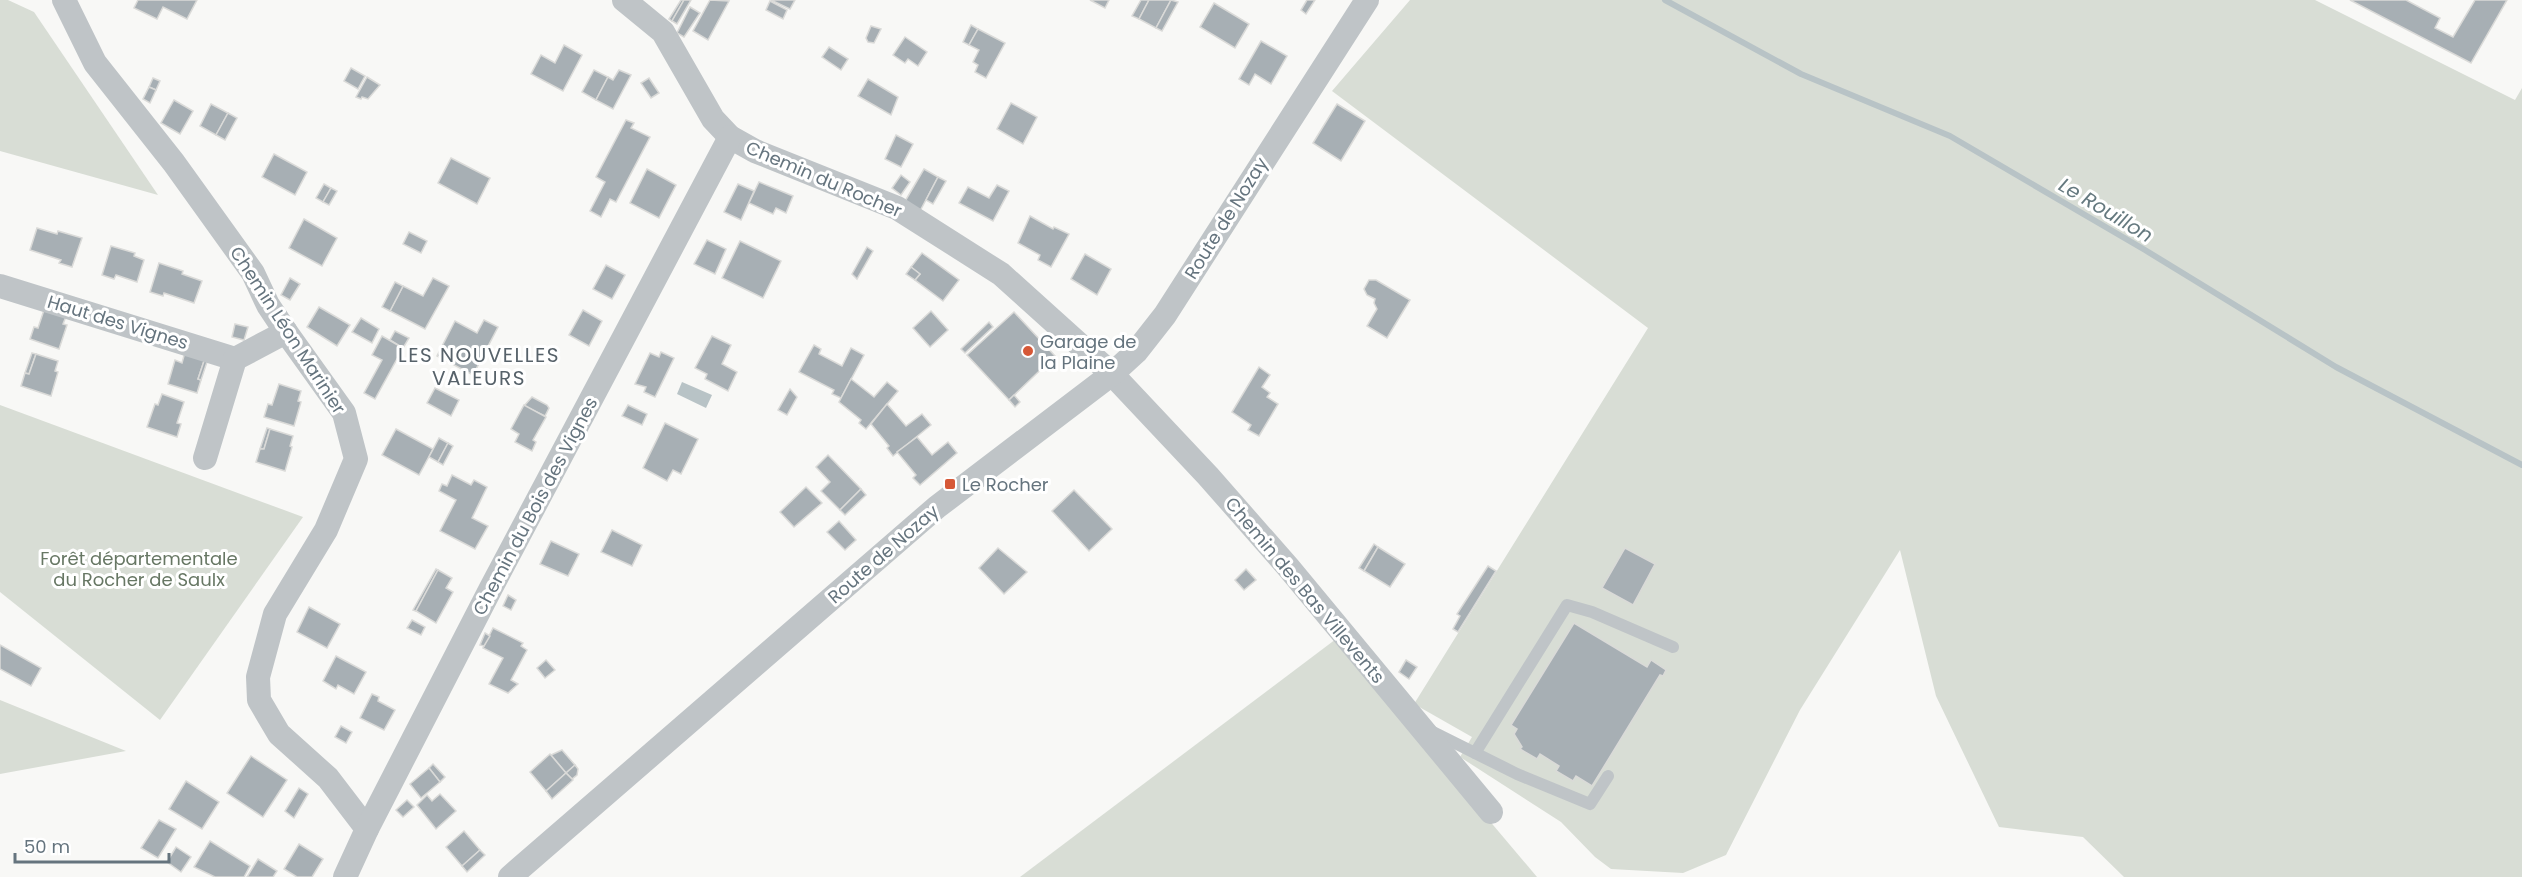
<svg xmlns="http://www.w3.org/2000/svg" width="2522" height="877" viewBox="0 0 2522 877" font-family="Poppins,sans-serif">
  <rect width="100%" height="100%" fill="#f8f8f6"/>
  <!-- green -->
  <g fill="#d8ddd5">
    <path d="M0 0H8L34 12 158 195 0 151Z"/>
    <path d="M1410 0H2315L2515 100 2522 88V877H2124L2083 837 1999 827 1936 696 1900 550 1800 710 1726 855 1683 873 1611 869 1595 857 1561 822 1460 757 1472 737 1414 704 1648 328 1332 91Z"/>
    <path d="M0 405 303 517 160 720 0 592Z"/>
    <path d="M1336 639 1537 877H1020Z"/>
    <path d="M0 700 126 751 0 774Z"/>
  </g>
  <!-- water -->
  <path fill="#b8c3c6" d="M682 382 712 395 706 408 677 394Z"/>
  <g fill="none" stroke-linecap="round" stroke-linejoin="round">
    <!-- stream -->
    <path stroke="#b8c3c6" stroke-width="6" d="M1665 0 1801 74 1950 136 2145 250 2336 367 2522 465"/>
  </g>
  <!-- building -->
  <g fill="#a7afb4" stroke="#dadad8" stroke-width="1.5">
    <path d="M138 0H197L187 19 163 7 157 19 134 8Z"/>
    <path d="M681 0H684L672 21 669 19Z"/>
    <path d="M684 0H691L677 24 672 21Z"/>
    <path d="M710 0 729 1 708 40 693 31Z"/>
    <path d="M771 0H795L790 9Z"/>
    <path d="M1090 0H1109L1105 8Z"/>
    <path d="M1141 0H1149L1139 19 1132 16Z"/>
    <path d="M1149 0H1171L1156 28 1139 19Z"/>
    <path d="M1171 0 1178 2 1162 31 1156 28Z"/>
    <path d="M1307 0H1315L1306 14 1301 10Z"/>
    <path d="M2350 0H2406L2440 18 2435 28 2453 37 2475 0H2507L2471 63Z"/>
    <path d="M770 1 787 10 783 19 766 10Z"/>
    <path d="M1214 3 1249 24 1235 48 1200 27Z"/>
    <path d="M690 7 700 13 684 37 677 33Z"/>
    <path d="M971 25 978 29 969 45 963 42Z"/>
    <path d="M871 26 881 29 874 43 868 42 866 38Z"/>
    <path d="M978 29 1005 43 986 78 975 72 978 65 973 62 979 50 969 45Z"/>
    <path d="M905 37 927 52 918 66 908 59 905 63 893 55Z"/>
    <path d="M1261 41 1287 56 1271 84 1255 74 1249 85 1239 79Z"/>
    <path d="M564 45 582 55 563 91 531 74 541 55 555 63Z"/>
    <path d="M829 47 848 59 841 70 822 57Z"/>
    <path d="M351 68 365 76 358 89 344 81Z"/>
    <path d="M594 70 608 77 596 100 582 92Z"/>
    <path d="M619 70 631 75 613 109 596 100 608 77 613 80Z"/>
    <path d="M367 77 380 85 368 99 362 97 361 99 356 97Z"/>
    <path d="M153 78 160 81 156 90 149 87Z"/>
    <path d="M649 78 659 93 651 98 641 83Z"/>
    <path d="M868 79 898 97 891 115 858 96Z"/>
    <path d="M149 87 156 90 150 103 143 99Z"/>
    <path d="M174 100 193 111 180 134 161 123Z"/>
    <path d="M1011 103 1037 117 1023 144 997 129Z"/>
    <path d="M211 104 228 113 216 135 200 126Z"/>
    <path d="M1337 104 1365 121 1341 161 1313 143Z"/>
    <path d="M228 113 237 118 225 140 216 135Z"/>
    <path d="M626 120 634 123 631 128 650 137 616 202 610 199 601 217 590 211 605 182 596 177Z"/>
    <path d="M896 135 913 144 901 167 885 159Z"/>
    <path d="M274 154 307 172 295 195 262 177Z"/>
    <path d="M451 158 490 178 477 204 438 183Z"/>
    <path d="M647 169 676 185 659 218 630 203Z"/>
    <path d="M924 169 938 177 920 211 904 203Z"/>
    <path d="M901 175 910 182 901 195 892 188Z"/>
    <path d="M938 177 946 181 933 204 926 200Z"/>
    <path d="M759 182 793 196 786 213 776 208 773 214 749 203Z"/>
    <path d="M324 184 331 188 323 202 316 198Z"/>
    <path d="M738 184 754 191 741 220 724 212Z"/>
    <path d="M997 185 1009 191 993 221 959 203 968 187 989 198Z"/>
    <path d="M331 188 337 191 329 205 323 202Z"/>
    <path d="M1030 216 1053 229 1054 227 1069 234 1051 267 1038 260 1040 255 1018 243Z"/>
    <path d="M304 219 337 238 322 266 289 248Z"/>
    <path d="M37 228 57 234 58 231 82 238 72 267 59 263 61 260 30 250Z"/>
    <path d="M409 232 427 241 421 253 403 244Z"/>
    <path d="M707 240 726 249 715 274 694 264Z"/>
    <path d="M740 241 781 261 763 298 722 278Z"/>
    <path d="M111 246 135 253 134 256 144 260 137 282 116 275 114 279 102 275Z"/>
    <path d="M867 247 873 251 857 279 852 274Z"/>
    <path d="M922 253 959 280 943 301 915 280 920 274 911 267Z"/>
    <path d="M1085 254 1111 269 1097 295 1071 279Z"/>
    <path d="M159 263 183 271 182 274 202 281 194 303 164 293 163 296 150 292Z"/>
    <path d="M606 265 625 275 612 299 593 289Z"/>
    <path d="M911 267 920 274 915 280 906 274Z"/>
    <path d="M290 278 300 284 290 300 281 295Z"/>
    <path d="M433 278 449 286 425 329 390 311 403 286 423 296Z"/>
    <path d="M1369 280H1376L1410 300 1387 338 1367 326 1377 309 1374 303 1375 299 1367 295 1364 289Z"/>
    <path d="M395 282 403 286 390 311 382 307Z"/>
    <path d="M45 307 67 314 63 324 67 325 59 349 30 339 34 327 38 328Z"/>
    <path d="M319 307 350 325 337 346 307 327Z"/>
    <path d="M583 310 602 321 589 346 569 335Z"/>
    <path d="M931 311 948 330 930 347 913 328Z"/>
    <path d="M1014 312 1055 356 1009 400 967 355Z"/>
    <path d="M361 318 379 329 372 343 352 332Z"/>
    <path d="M484 320 498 327 473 375 437 356 455 321 477 333Z"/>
    <path d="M989 322 993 327 965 353 961 349Z"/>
    <path d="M235 324 248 327 244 340 232 337Z"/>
    <path d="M395 331 409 338 403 348 390 340Z"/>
    <path d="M382 336 403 348 375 399 364 393 382 360 372 355Z"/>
    <path d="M712 336 731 345 722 364 737 372 728 391 705 379 707 374 695 368Z"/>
    <path d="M814 345 821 349 819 354 842 366 851 348 864 355 841 398 832 394 834 390 799 372Z"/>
    <path d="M185 352 205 358 198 379 201 380 197 393 168 384 175 360 182 363Z"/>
    <path d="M661 352 674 358 655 397 644 392 646 387 635 384 650 353 659 357Z"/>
    <path d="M32 353 36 354 29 374 25 373Z"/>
    <path d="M36 354 58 361 55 371 58 372 51 396 21 386 25 373 29 374Z"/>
    <path d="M205 358 208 359 201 380 198 379Z"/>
    <path d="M1259 367 1270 375 1262 387 1270 393 1267 397 1278 404 1259 436 1248 430 1251 425 1232 412Z"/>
    <path d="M851 379 874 397 887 382 898 391 866 429 859 423 861 420 839 402Z"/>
    <path d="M279 384 301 391 298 401 301 402 294 426 264 417 268 404 272 405Z"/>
    <path d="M435 388 459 400 451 416 427 403Z"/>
    <path d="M790 389 797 397 787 415 778 410Z"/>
    <path d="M162 394 184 402 177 423 181 424 177 437 147 427 155 404 158 405Z"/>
    <path d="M1014 395 1020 402 1015 407 1009 400Z"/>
    <path d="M532 397 547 405 549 408 545 416 524 406Z"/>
    <path d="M887 404 906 426 922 414 931 425 893 456 887 448 889 446 871 424Z"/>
    <path d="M524 405 546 417 533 440 536 442 532 451 515 442 519 434 511 429Z"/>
    <path d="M628 405 647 414 642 425 622 416Z"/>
    <path d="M665 423 698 439 681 474 673 470 667 481 643 468Z"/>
    <path d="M267 428 270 429 264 449H260Z"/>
    <path d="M270 429 293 436 290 446 292 447 285 471 256 462 260 449H264Z"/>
    <path d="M396 429 433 449 419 475 382 455Z"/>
    <path d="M917 437 932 455 948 442 957 453 920 485 913 478 916 475 897 452Z"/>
    <path d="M439 438 448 443 438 462 429 457Z"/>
    <path d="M448 443 453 446 443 465 438 462Z"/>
    <path d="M828 455 861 489 840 510 821 491 830 482 816 467Z"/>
    <path d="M452 475 471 485 474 480 487 487 472 518 488 526 475 549 440 531 456 500 439 491 442 484 447 486Z"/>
    <path d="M806 487 822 503 794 527 780 512Z"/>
    <path d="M861 489 866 495 845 515 840 510Z"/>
    <path d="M1074 490 1112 529 1089 551 1052 511Z"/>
    <path d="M839 521 856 540 845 550 827 532Z"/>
    <path d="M612 530 642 545 632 566 601 552Z"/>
    <path d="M551 541 579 554 568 576 540 564Z"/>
    <path d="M1374 544 1378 547 1364 571 1359 568Z"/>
    <path d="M1378 547 1405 564 1390 587 1364 571Z"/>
    <path d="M998 548 1027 572 1004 594 979 568Z"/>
    <path d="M1625 548 1655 564 1633 605 1602 588Z"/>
    <path d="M1488 566 1496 571 1458 632 1453 629 1460 616 1457 614Z"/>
    <path d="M436 569 438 570 416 611 413 610Z"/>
    <path d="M1246 569 1256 580 1244 590 1235 580Z"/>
    <path d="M438 570 452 578 446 588 453 592 436 623 416 611Z"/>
    <path d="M508 595 516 600 511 610 503 606Z"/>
    <path d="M309 607 340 624 327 648 297 632Z"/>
    <path d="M412 620 425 627 421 635 407 628Z"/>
    <path d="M1574 623 1647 667 1651 660 1666 670 1663 676 1660 675 1592 786 1576 776 1573 781 1556 771 1559 766 1540 754 1537 759 1520 749 1522 747 1514 734 1517 729 1511 725Z"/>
    <path d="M493 628 523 643 521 646 527 650 511 680 518 684 508 693 489 684 503 658 483 648Z"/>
    <path d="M485 633 490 636 484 646 480 645Z"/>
    <path d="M0 645 41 668 31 686 0 669Z"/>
    <path d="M336 656 366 672 354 694 338 685 336 689 323 681Z"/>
    <path d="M546 660 555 670 545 678 537 668Z"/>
    <path d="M1406 660 1417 667 1409 679 1399 672Z"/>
    <path d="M372 694 379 697 378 701 395 710 384 730 360 718Z"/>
    <path d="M341 726 352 732 346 743 335 737Z"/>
    <path d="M562 750 575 765 566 773 551 755Z"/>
    <path d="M550 754 566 773 546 791 530 772Z"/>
    <path d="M251 756 287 780 263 817 227 793Z"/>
    <path d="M433 764 445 777 440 782 429 768Z"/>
    <path d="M575 765 578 769 577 775 572 779 566 773Z"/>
    <path d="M429 768 440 782 421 798 410 784Z"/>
    <path d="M566 773 573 780 552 799 546 791Z"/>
    <path d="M186 781 219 802 202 829 169 809Z"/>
    <path d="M299 788 308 794 294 818 285 811Z"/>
    <path d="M440 794 456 811 436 829 417 805 427 795 432 801Z"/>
    <path d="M407 800 414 807 403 817 396 810Z"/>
    <path d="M159 820 176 829 158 858 141 848Z"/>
    <path d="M464 831 480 850 462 866 446 847Z"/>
    <path d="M210 841 250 866 244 877H215L194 867Z"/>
    <path d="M299 844 323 859 312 877H297L284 869Z"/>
    <path d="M176 847 191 857 181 872 167 862Z"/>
    <path d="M480 850 485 855 467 872 462 866Z"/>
    <path d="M258 859 277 871 273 877H247Z"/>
  </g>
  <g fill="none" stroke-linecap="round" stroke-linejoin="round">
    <!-- lane -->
    <g stroke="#bfc4c7" stroke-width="12">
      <path d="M1433 732 1517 774 1590 804 1608 776"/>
      <path d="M1475 753 1567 605 1592 612 1673 647"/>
    </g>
    <!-- street -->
    <g stroke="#bfc4c7" stroke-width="24">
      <path d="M64 0 95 63 174 163 253 273 268 305 286 332 344 413 356 459 326 530 275 614 258 677 259 700 279 734 328 778 367 829"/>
      <path d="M624 0 663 32 713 119 730 137 755 151 897 208 1001 274 1112 374 1208 476 1288 567 1491 812"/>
      <path d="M0 286 235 359"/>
      <path d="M205 458 235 359 286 332"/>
      <path d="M345 877 367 829 491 588 730 137"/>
      <path d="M510 877 937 507 1112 374 1136 352 1165 315 1367 0"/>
    </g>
  </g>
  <!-- markers -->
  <g fill="#d65837" stroke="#fff" stroke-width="2">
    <circle cx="1028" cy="351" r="6"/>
    <rect x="944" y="478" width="12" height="12" rx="3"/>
  </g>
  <g text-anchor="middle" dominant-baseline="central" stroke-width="6" stroke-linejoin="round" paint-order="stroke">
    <!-- street labels -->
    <g font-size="18" fill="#65747e" stroke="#fff">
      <text transform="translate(824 179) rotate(23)">Chemin du Rocher</text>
      <text transform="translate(1226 218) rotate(-58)">Route de Nozay</text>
      <text transform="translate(118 322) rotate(17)">Haut des Vignes</text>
      <text transform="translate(288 330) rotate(57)">Chemin Léon Marinier</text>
      <text transform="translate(535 506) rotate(-62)">Chemin du Bois des Vignes</text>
      <text transform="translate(883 554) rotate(-41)">Route de Nozay</text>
      <text transform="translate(1305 590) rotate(50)">Chemin des Bas Villevents</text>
    </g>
    <!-- poi labels -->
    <g font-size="18" fill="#65747e" stroke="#fff" text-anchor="start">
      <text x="1040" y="341">Garage de<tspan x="1040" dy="21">la Plaine</tspan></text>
      <text x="962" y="484">Le Rocher</text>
    </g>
    <!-- park labels -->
    <g font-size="18" fill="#677764" stroke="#fff">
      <text x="139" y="558">Forêt départementale<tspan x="139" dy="21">du Rocher de Saulx</tspan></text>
    </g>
    <!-- water labels -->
    <g font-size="20" font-style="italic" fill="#65797f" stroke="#fff">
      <text transform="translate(2106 210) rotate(31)">Le Rouillon</text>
    </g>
    <!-- neighbourhood labels -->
    <g font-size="20" letter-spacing="1.5" fill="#57626a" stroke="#fff">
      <text x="479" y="355">LES NOUVELLES<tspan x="479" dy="23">VALEURS</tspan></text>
    </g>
  </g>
  <!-- scale -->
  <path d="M15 853v9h154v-9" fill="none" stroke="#65747e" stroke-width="3"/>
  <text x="24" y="853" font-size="18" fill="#65747e" stroke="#ffffff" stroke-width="4.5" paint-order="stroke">50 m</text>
</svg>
